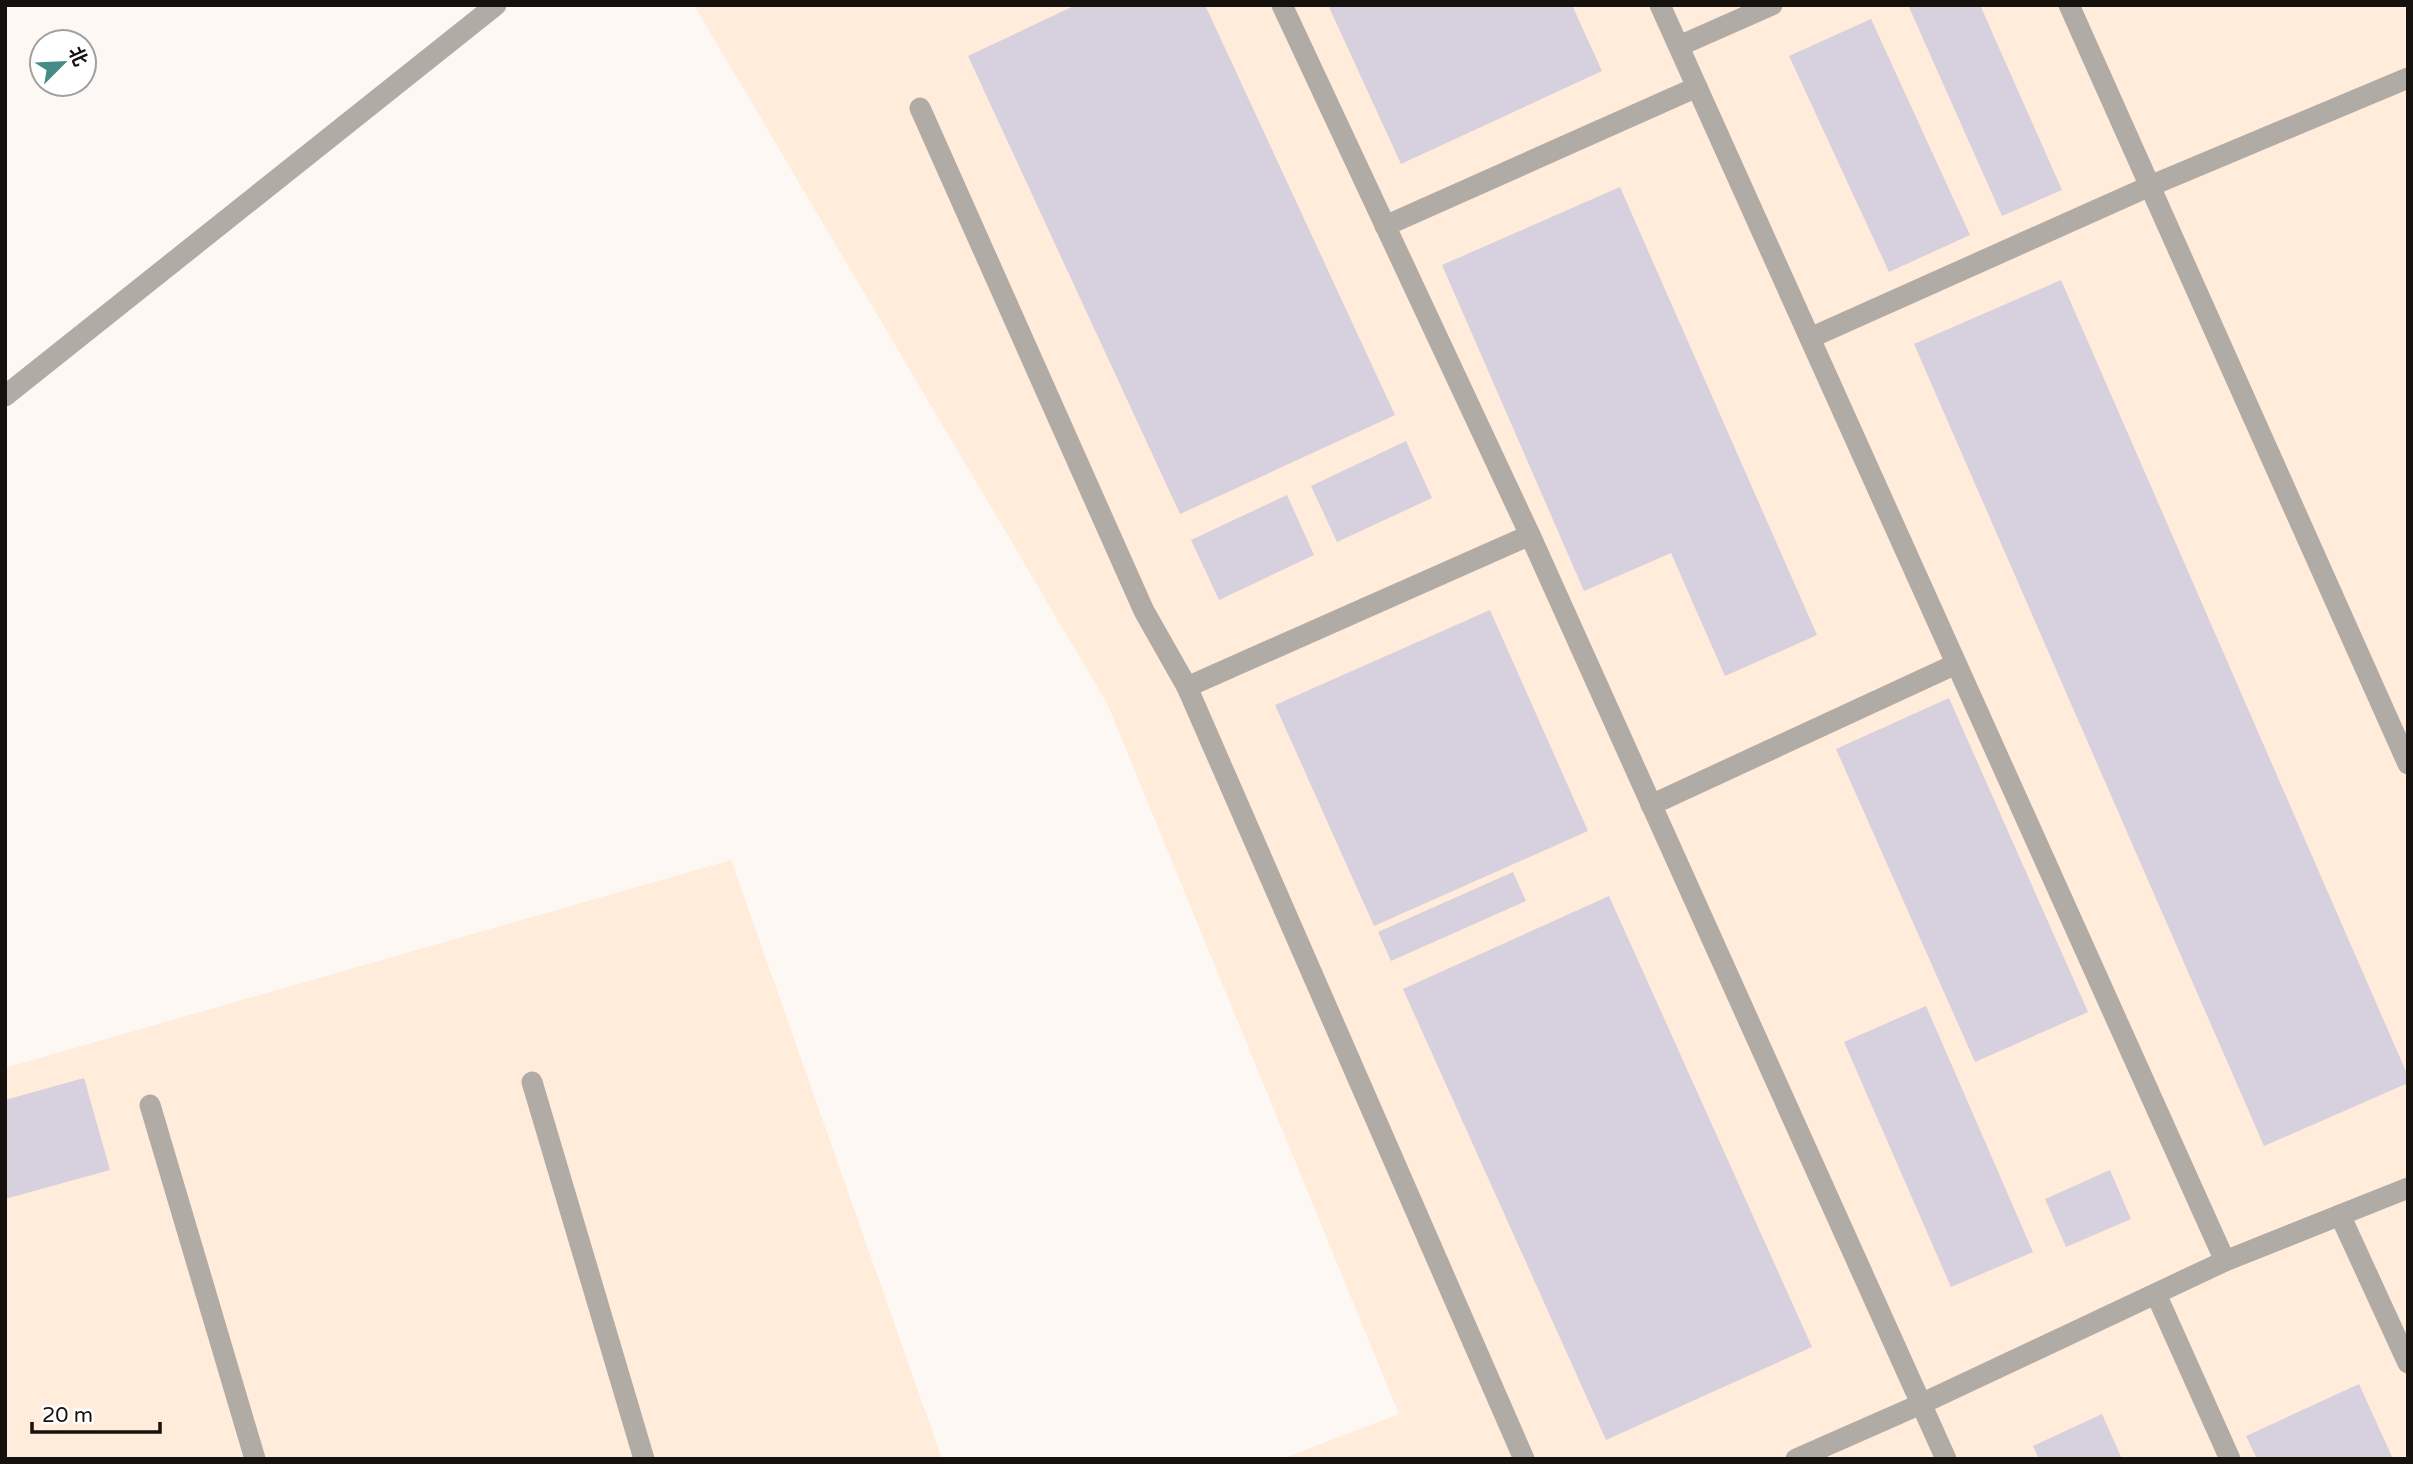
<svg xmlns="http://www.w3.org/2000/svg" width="2413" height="1464" viewBox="0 0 2413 1464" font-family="'Varela Round','Noto Sans SC',sans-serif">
  <rect width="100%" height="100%" fill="#fdf8f3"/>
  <!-- built -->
  <g fill="#ffecda">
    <path d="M694 5H2408V1459H1282L1399 1414 1107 703Z"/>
    <path d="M731 860 942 1459H5V1068Z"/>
  </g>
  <!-- building -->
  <g fill="#d7d0df">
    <path d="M1076 5H1205L1395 415 1180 514 968 56Z"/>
    <path d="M1328 5H1572L1602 71 1401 164Z"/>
    <path d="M1908 5H1980L2062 190 2002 216Z"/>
    <path d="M1871 19 1970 235 1889 272 1789 56Z"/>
    <path d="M1620 187 1817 635 1725 676 1671 553 1584 591 1442 265Z"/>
    <path d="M2061 280 2408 1076V1083L2264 1146 1914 344Z"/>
    <path d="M1406 441 1432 498 1337 542 1311 486Z"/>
    <path d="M1287 495 1314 555 1219 600 1191 540Z"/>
    <path d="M1490 610 1588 831 1374 926 1275 705Z"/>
    <path d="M1949 698 2088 1012 1975 1062 1836 749Z"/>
    <path d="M1513 872 1526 901 1391 961 1378 932Z"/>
    <path d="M1609 896 1812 1347 1606 1440 1403 989Z"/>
    <path d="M1926 1006 2033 1252 1951 1287 1844 1042Z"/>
    <path d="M84 1078 110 1170 5 1199V1100Z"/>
    <path d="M2110 1170 2131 1219 2066 1247 2045 1199Z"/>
    <path d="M2359 1384 2393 1459H2257L2246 1436Z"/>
    <path d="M2102 1414 2122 1459H2039L2033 1446Z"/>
  </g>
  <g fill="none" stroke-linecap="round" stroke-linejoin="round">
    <!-- lane -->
    <g stroke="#b1aba6" stroke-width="21">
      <path d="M1282 5 1530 535 1946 1459"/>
      <path d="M1660 5 2225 1261"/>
      <path d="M2069 5 2408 764"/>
      <path d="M1679 46 1772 5"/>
      <path d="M920 108 1144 611 1187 687 1524 1459"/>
      <path d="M1385 226 1697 87"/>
      <path d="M1810 338 2150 186 2408 78"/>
      <path d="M5 396 496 5"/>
      <path d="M1187 687 1530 535"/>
      <path d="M1651 805 1956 664"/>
      <path d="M532 1082 644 1459"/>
      <path d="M150 1105 255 1459"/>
      <path d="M2340 1215 2408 1363"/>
      <path d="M2156 1294 2230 1459"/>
      <path d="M1796 1459 1921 1404 2225 1261 2408 1188"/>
    </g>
  </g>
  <!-- border -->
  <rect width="2413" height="1464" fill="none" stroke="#15110d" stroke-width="14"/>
  <!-- north arrow -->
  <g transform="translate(63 63) rotate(66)"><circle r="33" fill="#ffffff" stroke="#a1a09e" stroke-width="2"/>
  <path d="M0-5L12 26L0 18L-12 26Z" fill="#468c86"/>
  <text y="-10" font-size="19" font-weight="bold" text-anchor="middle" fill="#15110d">北</text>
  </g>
  <!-- scale -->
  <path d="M32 1422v10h128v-10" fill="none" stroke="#15110d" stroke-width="3.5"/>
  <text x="42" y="1422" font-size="21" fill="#15110d" stroke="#ffffff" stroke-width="5" paint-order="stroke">20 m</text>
</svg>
